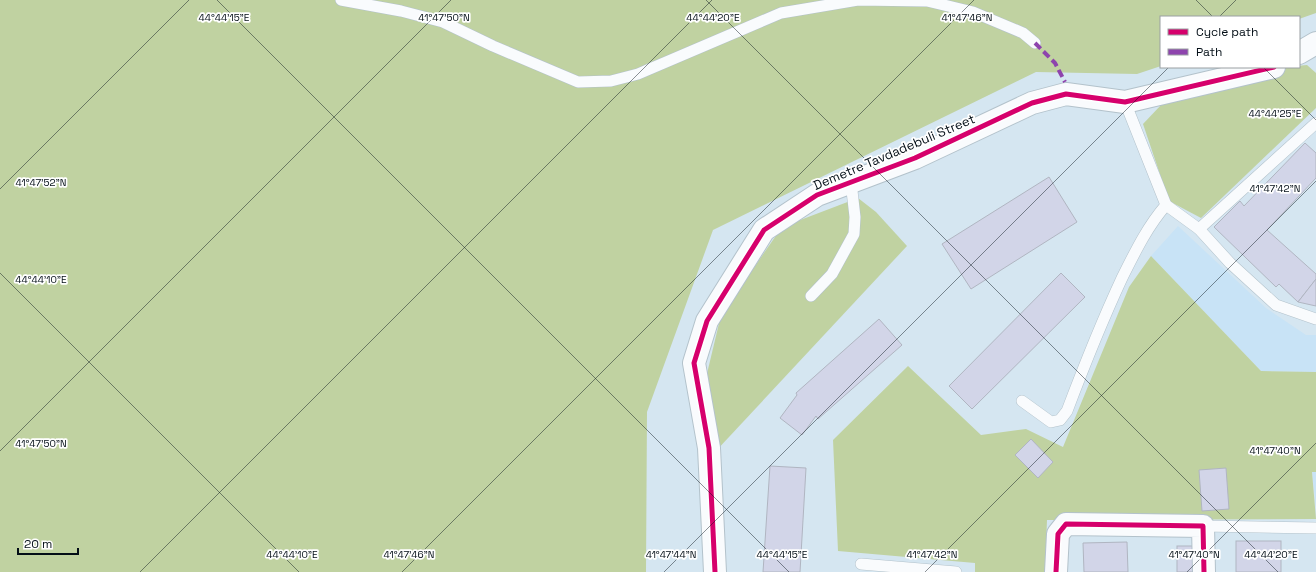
<svg xmlns="http://www.w3.org/2000/svg" width="1316" height="572" viewBox="0 0 1316 572" font-family="'Space Grotesk',sans-serif">
  <rect width="100%" height="100%" fill="#d5e6f1"/>
  <!-- built -->
  <g fill="#c8e3f6">
    <path d="M1178 226 1266 308 1306 335H1316V372L1261 371 1151 256Z"/>
    <path d="M1312 472H1316V506Z"/>
  </g>
  <!-- green -->
  <g fill="#c0d2a1">
    <path d="M0 0H1316V13L1299 19V17H1161V66L1137 74 1036 72 713 230 647 412 646 572H0Z"/>
    <path d="M1307 65 1316 73V108L1201 218 1169 201 1143 124 1161 105 1286 67Z"/>
    <path d="M858 198 876 212 907 246 715 452 705 382 721 315 782 227Z"/>
    <path d="M1151 256 1261 371 1316 372V472H1312L1316 519 1047 520 1045 572H975V563L838 551 833 440 908 366 981 435 1026 429 1063 447 1129 287Z"/>
  </g>
  <!-- building -->
  <g fill="#d2d5e8" stroke="#b0b5c1">
    <path d="M1305 143 1316 153V178L1267 230 1316 274V279L1298 302 1279 284 1276 287 1214 227 1240 201 1244 206Z"/>
    <path d="M1049 177 1077 222 971 289 942 244Z"/>
    <path d="M1061 273 1085 297 972 409 949 386Z"/>
    <path d="M1316 279V306L1298 302Z"/>
    <path d="M879 319 902 345 818 419 816 416 802 435 780 418 797 395 796 393Z"/>
    <path d="M1031 439 1053 462 1038 478 1015 455Z"/>
    <path d="M770 466 806 468 800 572H763Z"/>
    <path d="M1226 468 1229 509 1202 511 1199 470Z"/>
    <rect x="1236" y="541" width="45" height="31"/>
    <path d="M1127 542 1128 572H1084L1083 543Z"/>
    <rect x="1177" y="546" width="20" height="26"/>
  </g>
  <g fill="none" stroke-linecap="round" stroke-linejoin="round">
    <!-- service casing -->
    <g stroke="#b3c2cb" stroke-width="12">
      <g id="service">
        <path d="M341 0 401 11 443 22 493 46 578 82 611 81 638 74 781 13 858 0 927 1 973 12 1023 33 1035 43"/>
        <path d="M1125 102 1166 205 1199 229 1230 263 1276 305 1316 319"/>
        <path d="M1199 229 1316 123"/>
        <path d="M811 296 832 274 854 234 855 217 851 182"/>
        <path d="M1022 401 1051 422 1060 420 1067 411C1084 366 1102 321 1122 278 1135 252 1147 227 1166 205"/>
        <path d="M1203 526 1316 528"/>
        <path d="M861 564 956 572"/>
      </g>
    </g>
    <!-- minor casing -->
    <g stroke="#b3c2cb" stroke-width="24">
      <g id="minor">
        <path d="M1299 53 1316 43"/>
        <path d="M715 572 709 448 694 363 707 321 764 230 817 195 915 158 1032 103 1066 94 1125 102 1274 67"/>
        <path d="M1056 572 1058 534 1066 524 1203 526 1204 572"/>
      </g>
    </g>
    <!-- service -->
    <use href="#service" stroke="#f9fbfd" stroke-width="11"/>
    <!-- minor -->
    <use href="#minor" stroke="#f9fbfd" stroke-width="22"/>
    <!-- quiet -->
    <path stroke="#8e44ad" stroke-width="4" stroke-dasharray="8 4" stroke-linecap="butt" d="M1035 43 1055 63 1065 82"/>
    <!-- cycleway casing -->
    <g stroke="#fff" stroke-width="8">
      <g id="cycleway">
        <path d="M715 572 709 448 694 363 707 321 764 230 817 195 915 158 1032 103 1066 94 1125 102 1274 67"/>
        <path d="M1056 572 1058 534 1066 524 1203 526 1204 572"/>
      </g>
    </g>
    <!-- cycleway -->
    <use href="#cycleway" stroke="#d6006c" stroke-width="5"/>
  </g>
  <!-- ticks -->
  <path fill="none" stroke="#030e16" stroke-width="1" stroke-opacity="0.45" d="M217 0 789 572M706 0 1278 572M1196 0 1213 17M1219 17 1236 0M1263 67 1316 120M0 189 189 0M0 273 299 572M0 451 451 0M140 572 712 0M402 572 974 0M664 572 1169 67M925 572 1316 181M1187 572 1316 443"/>
  <g text-anchor="middle" dominant-baseline="central" stroke-width="3.5" stroke-linejoin="round" paint-order="stroke">
    <!-- street labels -->
    <g font-size="13" fill="#030e16" stroke="#fff">
      <text transform="translate(894 152) rotate(-23)">Demetre Tavdadebuli Street</text>
    </g>
  </g>
  <g font-size="10" text-anchor="middle" fill="#030e16" stroke="#fff" stroke-width="3.5" stroke-linejoin="round" paint-order="stroke">
    <text x="224" y="21">44°44'15"E</text>
    <text x="444" y="21">41°47'50"N</text>
    <text x="713" y="21">44°44'20"E</text>
    <text x="967" y="21">41°47'46"N</text>
    <text x="1275" y="117">44°44'25"E</text>
    <text x="41" y="186">41°47'52"N</text>
    <text x="1275" y="192">41°47'42"N</text>
    <text x="41" y="283">44°44'10"E</text>
    <text x="41" y="447">41°47'50"N</text>
    <text x="1275" y="454">41°47'40"N</text>
    <text x="409" y="558">41°47'46"N</text>
    <text x="671" y="558">41°47'44"N</text>
    <text x="932" y="558">41°47'42"N</text>
    <text x="1194" y="558">41°47'40"N</text>
    <text x="292" y="558">44°44'10"E</text>
    <text x="782" y="558">44°44'15"E</text>
    <text x="1271" y="558">44°44'20"E</text>
  </g>
  <!-- legend -->
  <rect x="1160" y="16" width="140" height="52" fill="#ffffff" stroke="#9a9fa2"/>
  <rect x="1168" y="29" width="20" height="6" fill="#d6006c" stroke="#9a9fa2"/>
  <text x="1196" y="36" font-size="12" fill="#030e16">Cycle path</text>
  <rect x="1168" y="49" width="20" height="6" fill="#8e44ad" stroke="#9a9fa2"/>
  <text x="1196" y="56" font-size="12" fill="#030e16">Path</text>
  <!-- scale -->
  <path d="M18 548v6h60v-6" fill="none" stroke="#030e16" stroke-width="2"/>
  <text x="24" y="548" font-size="12" fill="#030e16" stroke="#ffffff" stroke-width="3" paint-order="stroke">20 m</text>
</svg>
